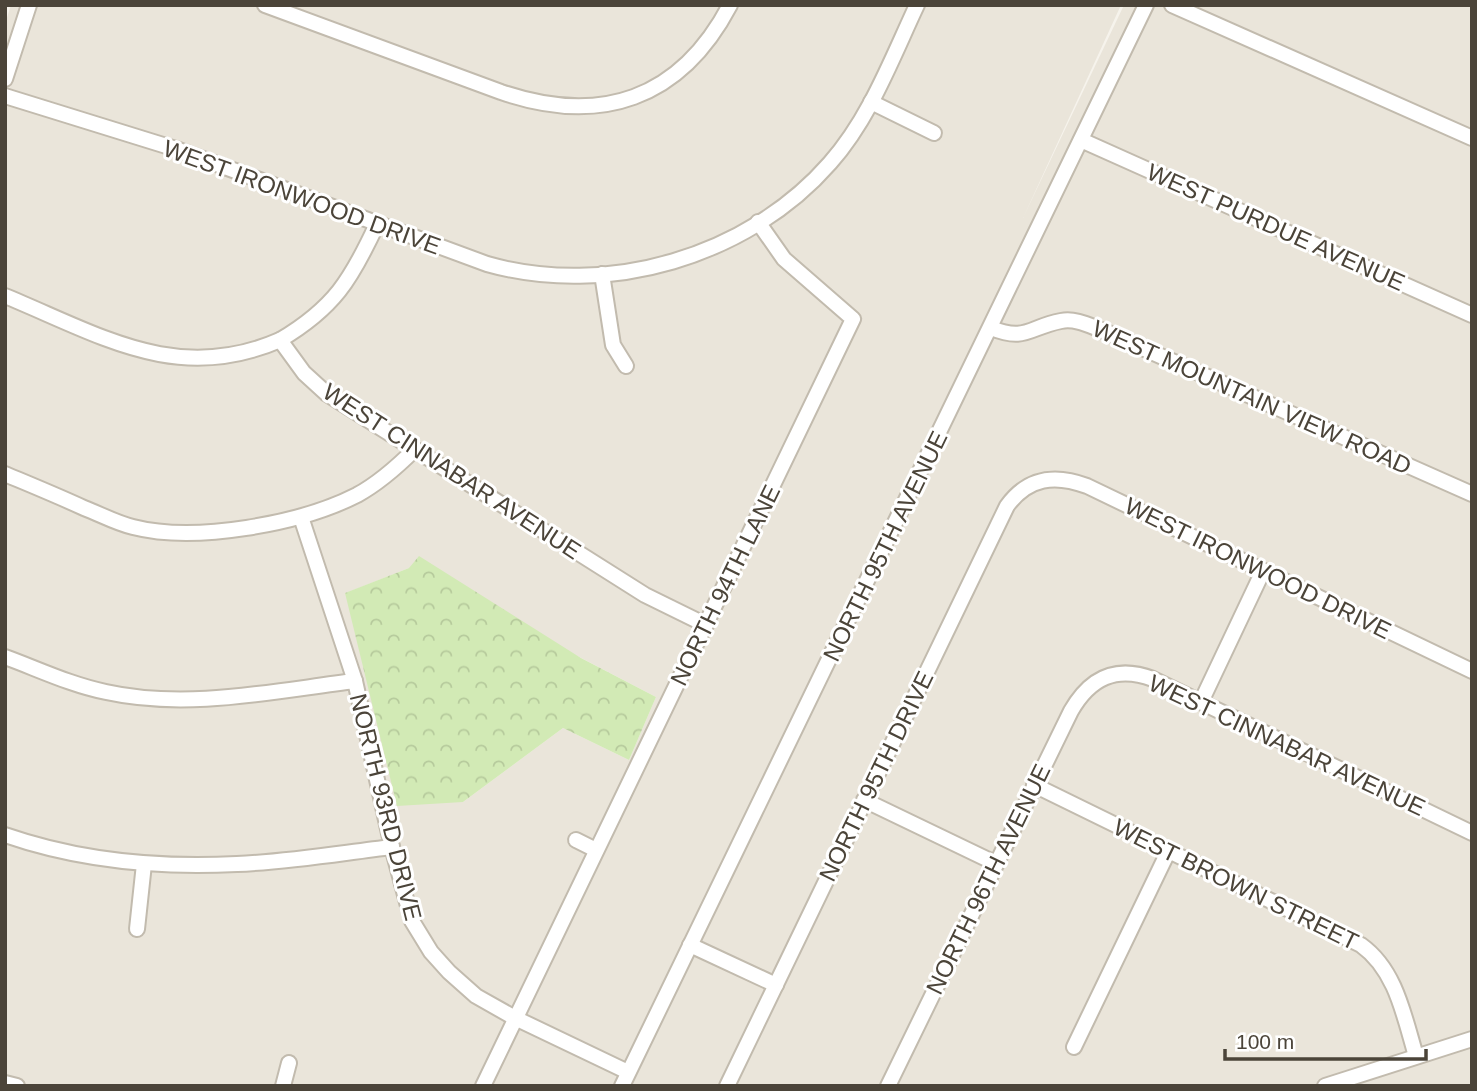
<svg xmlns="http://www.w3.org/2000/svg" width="1477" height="1091" viewBox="0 0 1477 1091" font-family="Helvetica,sans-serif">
  <defs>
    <pattern id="forest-crowns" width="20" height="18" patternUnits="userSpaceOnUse" patternTransform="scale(1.75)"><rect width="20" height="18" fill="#d2eab5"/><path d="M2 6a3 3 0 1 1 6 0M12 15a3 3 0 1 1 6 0" fill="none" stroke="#b6ca9c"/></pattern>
  </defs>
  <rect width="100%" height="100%" fill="#f6f3ec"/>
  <!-- residential -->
  <path fill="#eae5da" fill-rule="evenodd" d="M11 5H1121L1023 218 1124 5H1472V1086H5V24ZM409 568 656 697 629 760 563 728 463 802 346 593Z"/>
  <!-- forest -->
  <path fill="url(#forest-crowns)" d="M419 556 581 658 656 697 629 760 563 728 463 802 397 806 345 593 409 568Z"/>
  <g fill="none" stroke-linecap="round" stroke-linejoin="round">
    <!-- minor casing -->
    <g stroke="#c2bbae" stroke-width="18">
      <g id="minor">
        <path d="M265 5 501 92C600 126 680 100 730 5"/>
        <path d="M1172 5 1472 138"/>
        <path d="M5 79 29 5"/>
        <path d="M5 96 176 149 487 264C607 298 748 257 830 163 870 118 892 58 917 5"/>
        <path d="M871 102 934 133"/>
        <path d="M1081 140 1472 315"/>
        <path d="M602 274 613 345 626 366"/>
        <path d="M5 296C100 335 177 385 280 340L304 373 327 394 645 595 706 625"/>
        <path d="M991 328C1026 342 1029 327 1061 321 1076 318 1090 326 1104 331L1472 494"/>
        <path d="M280 340C334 308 351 280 377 224"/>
        <path d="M5 474C31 485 58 496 84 508 100 514 116 523 133 527 195 543 300 524 357 495 379 483 397 467 415 449"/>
        <path d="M301 517 355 681 392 847 412 921 431 952 449 972 476 996 515 1018 628 1072"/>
        <path d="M5 657C38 669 71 685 106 692 187 710 273 691 355 681"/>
        <path d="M1201 702 1263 571"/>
        <path d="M1034 785 1361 945C1396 970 1404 1016 1416 1056"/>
        <path d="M864 800 995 863"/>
        <path d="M5 835C80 861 159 868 237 864 289 862 341 853 392 847"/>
        <path d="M576 840 596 850"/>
        <path d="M137 929 144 864"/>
        <path d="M690 945 776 985"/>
        <path d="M1074 1047 1169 850"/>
        <path d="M5 1083 17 1086"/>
        <path d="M283 1086 289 1063"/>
        <path d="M483 1086 853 319 784 259 758 222"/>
        <path d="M622 1086 1146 5"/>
        <path d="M727 1086 1007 506C1028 477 1055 474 1087 486L1472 671"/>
        <path d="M888 1086 1071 711C1090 678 1116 665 1153 679L1472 833"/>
        <path d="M1325 1086 1472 1039"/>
      </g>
    </g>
    <!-- minor -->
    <use href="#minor" stroke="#fff" stroke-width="14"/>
  </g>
  <g text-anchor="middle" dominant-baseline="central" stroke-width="6" stroke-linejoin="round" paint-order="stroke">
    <!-- street labels -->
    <g font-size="24" fill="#4b4439" stroke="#fff">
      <text transform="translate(302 197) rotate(20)">WEST IRONWOOD DRIVE</text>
      <text transform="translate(1276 227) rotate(24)">WEST PURDUE AVENUE</text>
      <text transform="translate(1252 397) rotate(24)">WEST MOUNTAIN VIEW ROAD</text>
      <text transform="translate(452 471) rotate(33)">WEST CINNABAR AVENUE</text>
      <text transform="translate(885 546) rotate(-64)">NORTH 95TH AVENUE</text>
      <text transform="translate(1258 568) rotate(26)">WEST IRONWOOD DRIVE</text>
      <text transform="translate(725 585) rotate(-64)">NORTH 94TH LANE</text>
      <text transform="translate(1287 745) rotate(25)">WEST CINNABAR AVENUE</text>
      <text transform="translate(876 776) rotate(-64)">NORTH 95TH DRIVE</text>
      <text transform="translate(386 807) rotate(76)">NORTH 93RD DRIVE</text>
      <text transform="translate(988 879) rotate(-64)">NORTH 96TH AVENUE</text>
      <text transform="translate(1236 884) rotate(26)">WEST BROWN STREET</text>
    </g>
  </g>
  <!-- border -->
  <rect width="1477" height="1091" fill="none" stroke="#4b4439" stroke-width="14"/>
  <!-- scale -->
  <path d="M1225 1049v10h201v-10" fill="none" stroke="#4b4439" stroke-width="3.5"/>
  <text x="1236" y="1049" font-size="21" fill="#4b4439" stroke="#ffffff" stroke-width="5" paint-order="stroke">100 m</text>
</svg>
